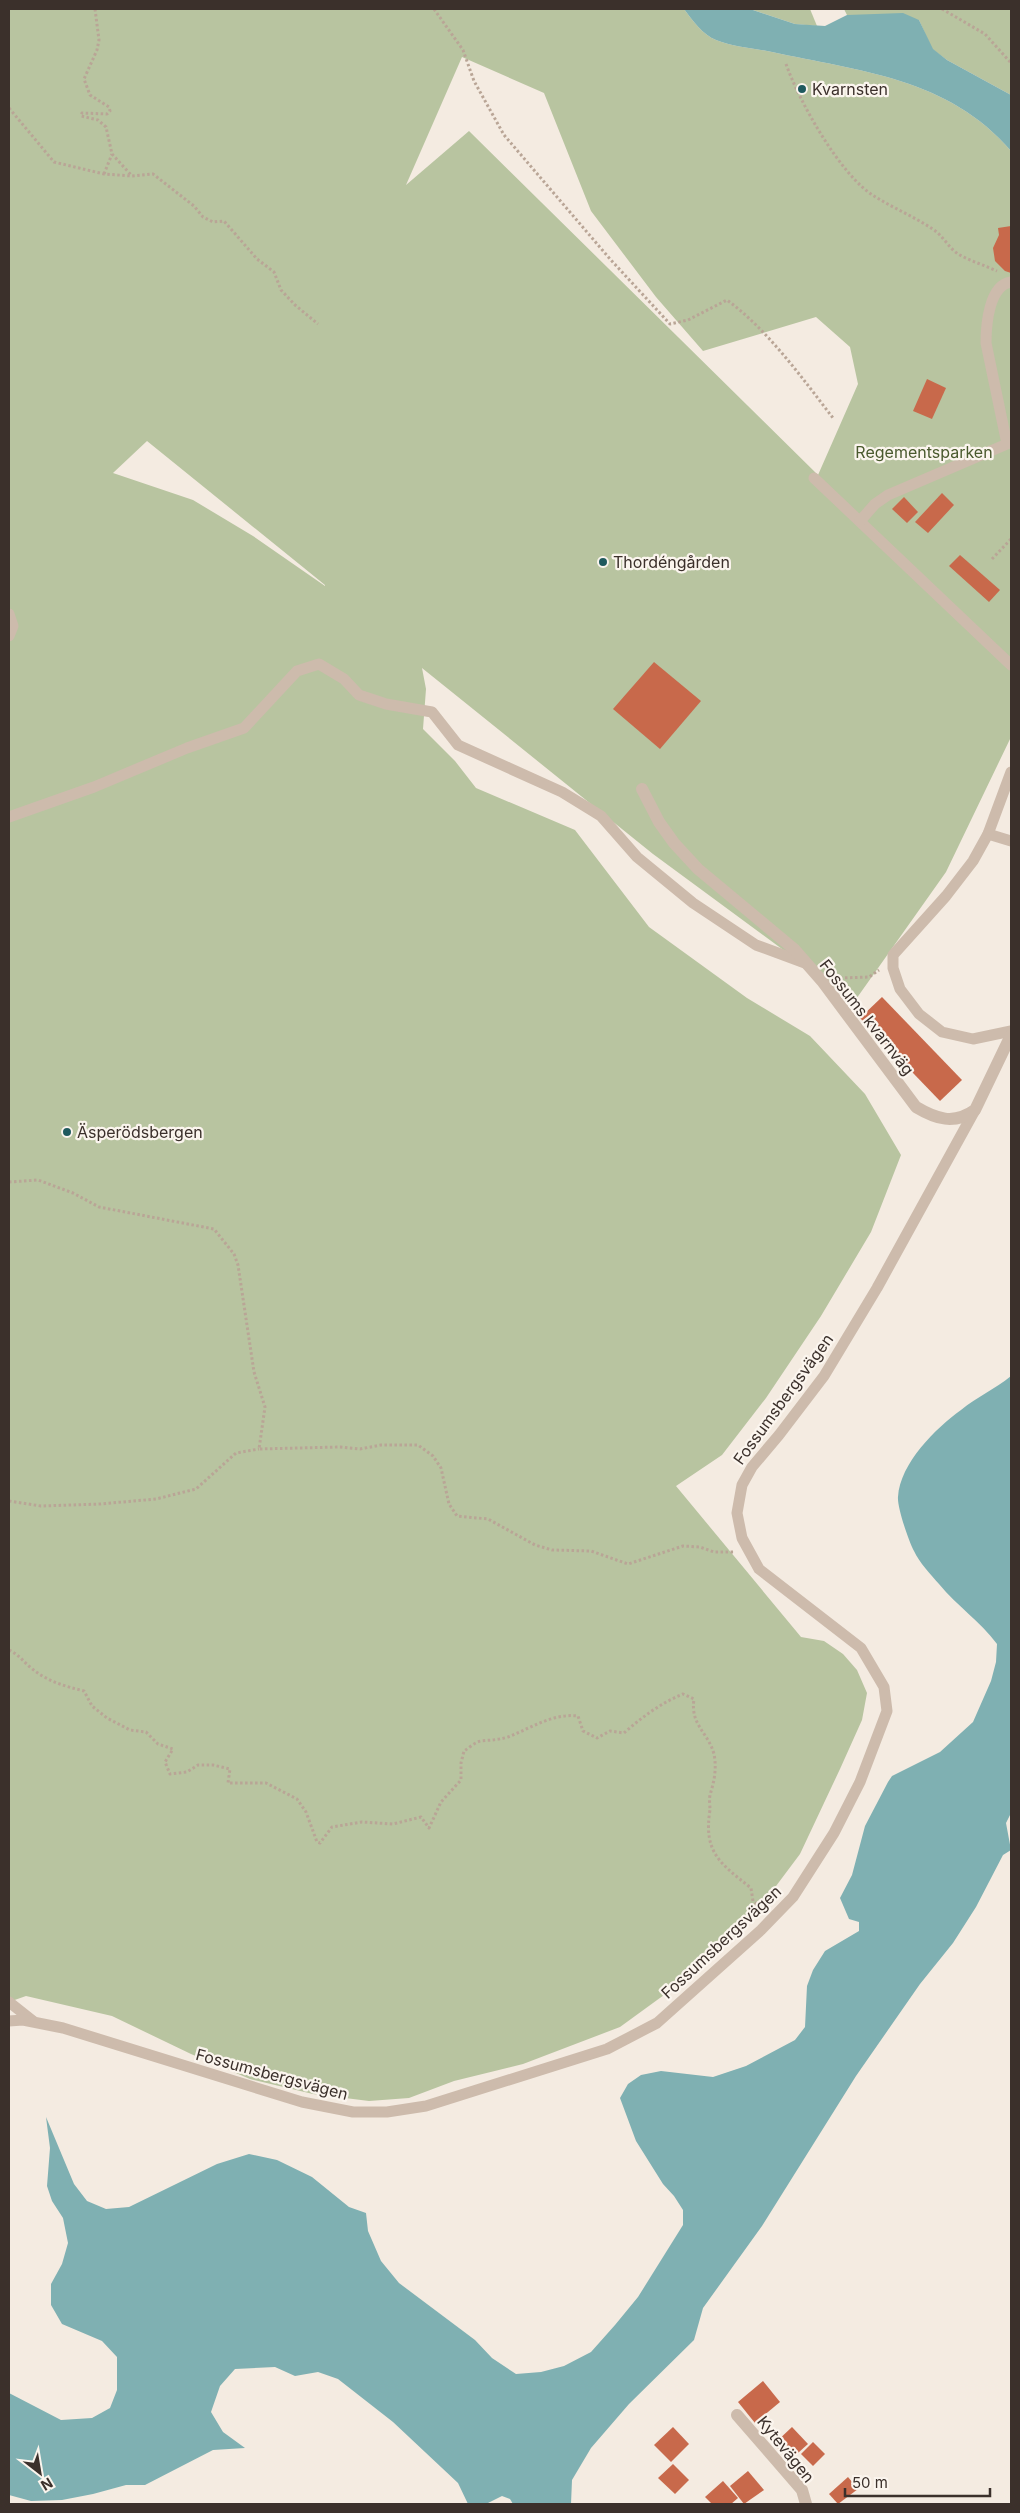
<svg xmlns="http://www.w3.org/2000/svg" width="1020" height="2513" viewBox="0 0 1020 2513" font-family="Inter,sans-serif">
  <rect width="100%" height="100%" fill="#f4ebe1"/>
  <!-- green -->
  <g fill="#b8c4a0" fill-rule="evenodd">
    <path d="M9 9H684C692 20 703 35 716 40 733 47 754 48 772 52 859 71 949 78 1011 151V737L946 872 854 1002 653 854 422 668 426 689 423 729 455 761 476 788 575 830 649 927 747 998 810 1036 865 1094 901 1155 871 1232 821 1316 766 1398 722 1455 676 1486 801 1637 824 1641 843 1654 857 1670 867 1693 862 1720 840 1769 800 1854 743 1930 664 1995 620 2027 523 2064 454 2081 409 2098 369 2101 313 2094 250 2079 191 2054 112 2016 26 1996 9 2002ZM462 57 544 93 591 211 656 297 703 351 816 317 850 347 858 384 818 475 469 131 406 185ZM147 441 325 585V586L253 536 193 500 113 473Z"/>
    <path d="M750 9H810L817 26 795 24Z"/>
    <path d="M844 9H1011V95L947 60 932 49 919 20 847 15Z"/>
  </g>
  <!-- water -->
  <g fill="#7fb0b2">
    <path d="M684 9H750L795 24 825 26 847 15 903 13 919 20 933 49 947 60 1011 95V151C949 78 859 71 772 52 754 48 733 47 716 40 703 35 692 20 684 9Z"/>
    <path d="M1011 1376V1813L1006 1823 1011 1850 1003 1855 976 1907 953 1943 920 1984 856 2076 762 2226 703 2308 694 2340 629 2404 591 2448 572 2480 571 2504H513L510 2499 502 2496 486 2504H468L458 2483 393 2422 338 2379 318 2372 295 2376 275 2367 235 2369 220 2386 211 2412 223 2432 245 2448 213 2450 145 2485H126L93 2494 62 2500 31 2501 9 2495V2393L61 2420 92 2418 110 2408 117 2390V2357L102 2341 62 2324 51 2305V2284L62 2264 68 2243 63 2218 52 2201 47 2186 50 2148 46 2117 74 2184 87 2201 106 2209 129 2207 217 2164 249 2154 277 2160 312 2177 349 2207 366 2213 368 2231 381 2261 399 2283 475 2340 492 2358 516 2374 541 2372 564 2366 591 2352 615 2325 638 2297 683 2225V2210L674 2196 663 2184 636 2141 620 2098 628 2084 641 2075 661 2071 713 2077 746 2066 795 2040 805 2027 807 1986 813 1970 825 1951 859 1931V1922L849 1919 840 1898 852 1875 865 1826 888 1782 892 1776 940 1752 973 1722 991 1681 996 1662 997 1644C980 1621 957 1606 939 1584 931 1575 919 1562 914 1551 909 1542 897 1507 898 1497 900 1463 936 1428 961 1410 977 1397 995 1389 1011 1376Z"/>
  </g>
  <!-- building -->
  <g fill="#c8694b">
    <path d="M1011 226V273L1005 271 995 261 993 248 999 235 998 228Z"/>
    <path d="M927 379 946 388 932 419 913 411Z"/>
    <path d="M942 493 954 505 928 533 915 522Z"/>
    <path d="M904 497 918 512 907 523 892 509Z"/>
    <path d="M960 555 1000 590 989 602 949 566Z"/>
    <path d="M654 662 701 701 660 749 613 709Z"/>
    <path d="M882 997 962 1080 940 1101 860 1018Z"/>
    <path d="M763 2381 780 2402 755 2423 738 2402Z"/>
    <path d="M673 2427 689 2444 671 2462 654 2445Z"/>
    <path d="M792 2427 808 2444 789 2461 774 2444Z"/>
    <path d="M813 2442 825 2454 813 2466 801 2454Z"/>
    <path d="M673 2464 689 2480 675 2494 658 2478Z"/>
    <path d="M748 2471 764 2490 744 2504 730 2486Z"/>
    <path d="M848 2477 858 2489 838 2504 829 2494Z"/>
    <path d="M723 2481 738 2498 731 2504H712L705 2497Z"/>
  </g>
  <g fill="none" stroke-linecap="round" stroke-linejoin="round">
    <!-- path -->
    <g stroke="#b9a596" stroke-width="3" stroke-dasharray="2.5 2.5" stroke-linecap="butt">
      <path d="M95 9 99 40 97 50 84 79 90 95 109 107 110 111 107 114 82 113 81 116 98 120 106 127 112 154 132 176"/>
      <path d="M434 9 463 50 474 81 504 135 610 259 670 324 688 320 727 300C767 329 803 379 833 418"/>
      <path d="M942 9 985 34 1011 63"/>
      <path d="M786 64C799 101 840 175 874 196 893 208 915 217 934 230 943 236 949 248 958 254 970 261 984 265 997 271"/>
      <path d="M9 108 54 162 104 174 132 176 153 174 194 206 203 217 213 222 224 221 257 259 274 272 281 290 295 305 318 324"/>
      <path d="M104 174 112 154"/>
      <path d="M992 559 1011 539"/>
      <path d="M840 978 869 977 879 970"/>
      <path d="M9 1182 38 1180 73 1193 99 1207 214 1229 234 1254 238 1265 254 1372 265 1407 259 1449 340 1447 360 1449 381 1445H418L433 1456 441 1468 449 1504 457 1516 488 1519 535 1545 552 1550 591 1551 628 1564 683 1546 700 1547 714 1552H734"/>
      <path d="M9 1501 41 1506 100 1504 156 1499 196 1489 236 1453 259 1449"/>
      <path d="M9 1650C18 1654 23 1661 30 1667 46 1681 64 1686 84 1691L92 1706 107 1718 130 1730 146 1732 158 1744 173 1749 165 1762 170 1774 187 1772 198 1765H213L230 1769 228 1783H266L297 1799 306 1812 317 1842 320 1843 332 1827 362 1822 393 1824 421 1817 429 1828 441 1802 461 1780V1763L464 1751C469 1748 475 1742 481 1741 490 1740 498 1740 508 1737 531 1728 553 1713 578 1716L583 1731 597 1738 610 1731 624 1733C642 1717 661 1703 683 1694L694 1699C690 1725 708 1732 714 1754 717 1769 714 1782 710 1795 709 1800 710 1806 710 1810 703 1853 721 1864 751 1888L753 1901 762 1908"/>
    </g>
    <!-- service -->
    <g stroke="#cdbbac" stroke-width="11">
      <path d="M814 478 1011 665"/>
      <path d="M860 521 875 504 888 495 1007 444 986 343C986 325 989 285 1011 282"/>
      <path d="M9 614 13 626 9 636"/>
      <path d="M1011 772 988 834 973 861 946 896 893 955V968L900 989 919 1014 942 1032 973 1039 1011 1031"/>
      <path d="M9 817 94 787 187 748 244 728 297 671 319 664 344 679 359 695 386 704 432 712 458 745 562 792 601 816 637 857 693 903 756 945 805 963"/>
      <path d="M988 834 1011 841"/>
      <path d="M9 2002 33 2021"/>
      <path d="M9 2021 23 2020 63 2028 302 2102 353 2112H387L426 2106 607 2049 657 2023 761 1930 793 1897 834 1833 860 1782 887 1711 884 1687 861 1648 759 1569 742 1538 737 1513 742 1485 752 1467 779 1435 824 1376 877 1288 975 1110"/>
    </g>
    <!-- minor -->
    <g stroke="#cdbbac" stroke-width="12">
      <path d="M642 789 659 822 674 843 698 869 794 949 822 981 916 1107C936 1119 954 1125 975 1110L1011 1035"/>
      <path d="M737 2415 802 2490 806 2504"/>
    </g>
  </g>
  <!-- markers -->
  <g fill="#1f5a5e" stroke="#fbf5ee" stroke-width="2">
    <circle cx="802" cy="89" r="5"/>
    <circle cx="603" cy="562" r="5"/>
    <circle cx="67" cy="1132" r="5"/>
  </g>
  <g text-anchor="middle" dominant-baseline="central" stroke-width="4.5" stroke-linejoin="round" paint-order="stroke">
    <!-- poi labels -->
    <g font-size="16" fill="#3b302b" stroke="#fbf5ee" text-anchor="start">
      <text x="812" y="89">Kvarnsten</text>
      <text x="613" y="562">Thordéngården</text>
      <text x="77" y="1132">Äsperödsbergen</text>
    </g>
    <!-- park labels -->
    <g font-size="16" fill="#4a5a2e" stroke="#fbf5ee">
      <text x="924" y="452">Regementsparken</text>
    </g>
    <!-- street labels -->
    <g font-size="16" fill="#3b302b" stroke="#fbf5ee">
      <text transform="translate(867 1017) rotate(52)">Fossums kvarnväg</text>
      <text transform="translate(783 1399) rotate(-54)">Fossumsbergsvägen</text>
      <text transform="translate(721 1942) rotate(-43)">Fossumsbergsvägen</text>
      <text transform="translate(272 2074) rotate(15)">Fossumsbergsvägen</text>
      <text transform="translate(786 2449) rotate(51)">Kytevägen</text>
    </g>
  </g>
  <!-- border -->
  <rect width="1020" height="2513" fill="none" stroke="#3b302b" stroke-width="20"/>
  <!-- north arrow -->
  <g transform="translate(40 2473) rotate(149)" stroke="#fbf5ee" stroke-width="4" paint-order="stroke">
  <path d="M0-4L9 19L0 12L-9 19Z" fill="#3b302b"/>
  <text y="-8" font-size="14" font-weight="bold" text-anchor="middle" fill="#3b302b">N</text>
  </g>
  <!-- scale -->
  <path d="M845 2488v8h145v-8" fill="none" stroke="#3b302b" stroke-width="2.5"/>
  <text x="852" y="2488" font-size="15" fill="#3b302b" stroke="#fbf5ee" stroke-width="4" paint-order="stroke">50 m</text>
</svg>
